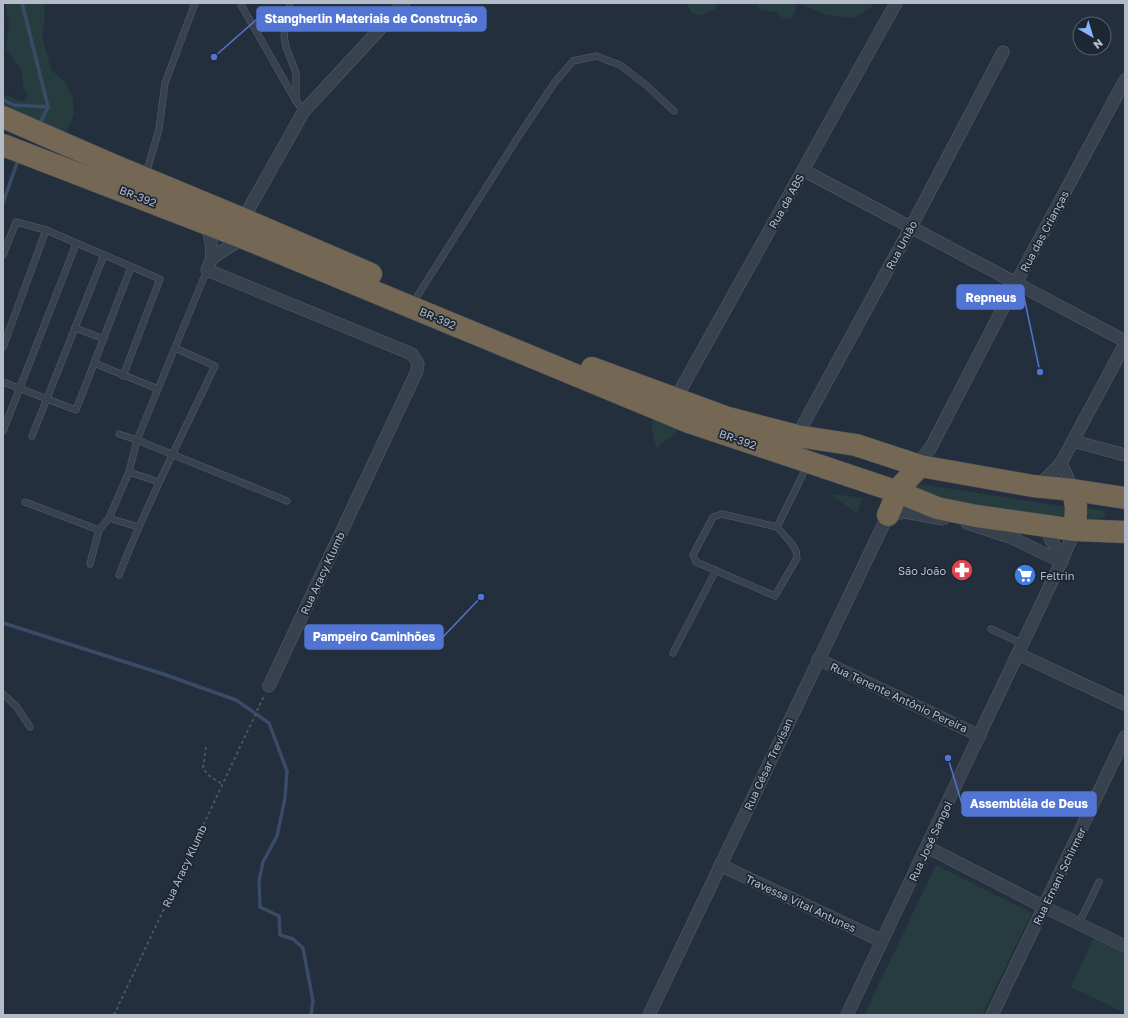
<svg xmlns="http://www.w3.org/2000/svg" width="1128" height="1018" viewBox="0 0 1128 1018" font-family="'Golos Text',sans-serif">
  <rect width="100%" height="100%" fill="#242f3e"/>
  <!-- green -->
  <g fill="#263c3f">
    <path d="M5 3H44L45 17 42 35 51 70 64 81 73 97 74 115 66 132 52 130 3 107V94L24 102 28 95 23 87 22 70 6 49 9 23Z"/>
    <path d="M687 3H717L715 9 699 16 691 12Z"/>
    <path d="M756 3H796V11L791 18 782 19 777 12 759 10Z"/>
    <path d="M797 3H875V4L855 18 827 15Z"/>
    <path d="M654 417 678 428 676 433 656 448 651 423Z"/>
    <path d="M919 484 1068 507 1069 513 1059 518 919 497 915 487Z"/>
    <path d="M834 494 863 498 857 513 832 496Z"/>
    <path d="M1079 507 1106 511 1105 517 1079 523Z"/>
    <path d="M936 865 1032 913 982 1015H864Z"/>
    <path d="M1095 935 1125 949V1013L1071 987Z"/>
  </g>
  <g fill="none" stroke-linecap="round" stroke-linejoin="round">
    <!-- stream -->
    <g stroke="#394c67" stroke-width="3.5">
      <path d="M22 3 48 107 39 125"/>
      <path d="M3 100 14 105 48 107"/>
      <path d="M3 203 18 160"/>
      <path d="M3 623 163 674 236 700 269 723 287 771 285 798 277 836 263 862 259 881 260 907 279 916 280 935 293 939 303 948 313 1001 311 1015"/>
    </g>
    <!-- lane casing -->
    <g stroke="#565f6c" stroke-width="7">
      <g id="lane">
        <path d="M240 3 296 101 304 111"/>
        <path d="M290 3 284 36 286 47 296 73V101"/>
        <path d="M146 174 159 129 165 83 195 3"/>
        <path d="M3 255 16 222 46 230 160 279 123 376"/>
        <path d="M418 295 520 134 555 82 573 61 596 56 620 65 646 85 674 111"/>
        <path d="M75 328 104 339"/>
        <path d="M3 347 46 230"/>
        <path d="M94 363 158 389"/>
        <path d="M3 382 76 410 131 267"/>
        <path d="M3 431 76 244"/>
        <path d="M119 434 137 440 287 501"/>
        <path d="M32 436 104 255"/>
        <path d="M129 472 159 482"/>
        <path d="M25 502 99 530"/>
        <path d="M722 514 777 527 792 544 796 551 797 558 775 596 696 562 693 555 713 517Z"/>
        <path d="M109 518 138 527"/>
        <path d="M777 527 807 466"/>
        <path d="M90 564 99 530 109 518 129 472 137 440 207 270"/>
        <path d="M119 575C147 504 182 435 215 366L175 348"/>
        <path d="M991 629 1023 644"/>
        <path d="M673 653 716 570"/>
        <path d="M3 694 16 706 30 727"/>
        <path d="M1079 923 1099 882"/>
      </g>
    </g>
    <!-- street casing -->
    <g stroke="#565f6c" stroke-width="13">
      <g id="street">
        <path d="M803 170 1125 341"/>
        <path d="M243 219 304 111 404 3"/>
        <path d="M206 222 211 242 212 258 207 270 412 354 418 363 417 371 269 686"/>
        <path d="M212 258 235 243 246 240"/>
        <path d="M676 398 896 3"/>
        <path d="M797 436 911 227 1003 52"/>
        <path d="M1073 441 1125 455"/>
        <path d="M1061 463 1073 490"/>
        <path d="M920 466 924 456 931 447 1016 283 1125 80"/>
        <path d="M1035 486 1039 485 1061 463 1125 344"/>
        <path d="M967 523 1010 537 1062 562"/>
        <path d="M1046 526 1051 540 1063 558"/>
        <path d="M1018 654 1125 704"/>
        <path d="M818 659 980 736"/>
        <path d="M927 847 1044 907 1125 946"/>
        <path d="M720 865 882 941"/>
        <path d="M649 1015 888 515 905 512 943 519"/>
        <path d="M847 1015 1063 558 1075 530"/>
        <path d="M992 1015 1125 737"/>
      </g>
    </g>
    <!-- highway casing -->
    <g stroke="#434c59" stroke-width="23">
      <g id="highway">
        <path d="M3 117 113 165 243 219 371 274"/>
        <path d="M3 145 249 240 689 422 898 492 937 508 976 516 1075 530 1125 532"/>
        <path d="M592 368 728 418 797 436 856 445 920 466 1033 486 1073 490 1125 498"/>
        <path d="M1073 490 1076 507 1075 530"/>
        <path d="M888 515 900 487 920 466"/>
      </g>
    </g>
    <!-- path -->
    <g stroke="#44595c" stroke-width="2" stroke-dasharray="3 3" stroke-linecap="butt">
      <path d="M206 747 203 768 208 775 222 784"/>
      <path d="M114 1015 264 696"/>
    </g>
    <!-- lane -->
    <use href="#lane" stroke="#38414e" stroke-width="6"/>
    <!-- street -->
    <use href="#street" stroke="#38414e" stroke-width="12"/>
    <!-- highway -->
    <use href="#highway" stroke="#746855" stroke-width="22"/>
  </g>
  <!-- icons -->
  <defs>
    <g id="pharmacy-disc" transform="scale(1.15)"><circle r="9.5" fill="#e0444e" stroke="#1d2633"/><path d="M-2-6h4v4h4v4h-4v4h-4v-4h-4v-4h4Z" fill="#fff"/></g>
    <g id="supermarket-disc" transform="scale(1.15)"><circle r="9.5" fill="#3f7fe0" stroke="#1d2633"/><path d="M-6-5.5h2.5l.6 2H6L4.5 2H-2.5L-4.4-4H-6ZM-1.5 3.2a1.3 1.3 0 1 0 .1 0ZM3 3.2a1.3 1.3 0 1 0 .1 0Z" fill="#fff"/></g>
  </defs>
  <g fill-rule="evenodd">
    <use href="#pharmacy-disc" x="962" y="570"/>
    <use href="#supermarket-disc" x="1025" y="575"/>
  </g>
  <g text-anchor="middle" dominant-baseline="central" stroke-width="3.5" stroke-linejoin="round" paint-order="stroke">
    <!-- street labels -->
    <g font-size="11" fill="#b4bcc9" stroke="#1d2633">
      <text transform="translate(138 196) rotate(21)">BR-392</text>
      <text transform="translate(786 201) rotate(-61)">Rua da ABS</text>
      <text transform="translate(1044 231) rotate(-62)">Rua das Crianças</text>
      <text transform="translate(901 245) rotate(-62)">Rua União</text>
      <text transform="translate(438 318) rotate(23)">BR-392</text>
      <text transform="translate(738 439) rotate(19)">BR-392</text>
      <text transform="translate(322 573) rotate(-65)">Rua Aracy Klumb</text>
      <text transform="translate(899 697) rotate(25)">Rua Tenente Antônio Pereira</text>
      <text transform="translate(768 764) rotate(-65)">Rua César Trevisan</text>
      <text transform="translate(930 841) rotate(-65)">Rua José Sangoi</text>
      <text transform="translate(184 866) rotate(-65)">Rua Aracy Klumb</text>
      <text transform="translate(1059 876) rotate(-64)">Rua Ernani Schirmer</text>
      <text transform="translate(801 903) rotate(25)">Travessa Vital Antunes</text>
    </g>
    <!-- poi labels -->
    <g font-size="11" fill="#b4bcc9" stroke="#1d2633" text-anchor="end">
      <text x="946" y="570">São João</text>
      <text x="1040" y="575" text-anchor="start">Feltrin</text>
    </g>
  </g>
  <!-- callouts -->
  <path fill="none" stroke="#5274d3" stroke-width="1.5" d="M214 57L257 19M1040 372L1024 297M481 597L443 637M948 758L962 804"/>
  <g fill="#5274d3" stroke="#1d2633" stroke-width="1.5">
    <circle cx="214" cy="57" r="4"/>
    <circle cx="1040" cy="372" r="4"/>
    <circle cx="481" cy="597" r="4"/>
    <circle cx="948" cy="758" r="4"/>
  </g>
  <g fill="#5274d3" stroke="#5274d3" stroke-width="1.5">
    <rect x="257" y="7" width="229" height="24" rx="4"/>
    <rect x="957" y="285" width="67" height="24" rx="4"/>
    <rect x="305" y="625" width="138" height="24" rx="4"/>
    <rect x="962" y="792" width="134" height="24" rx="4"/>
  </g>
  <g font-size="12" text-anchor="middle" font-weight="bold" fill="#fff">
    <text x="371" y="23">Stangherlin Materiais de Construção</text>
    <text x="991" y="302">Repneus</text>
    <text x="374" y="641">Pampeiro Caminhões</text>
    <text x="1029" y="808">Assembléia de Deus</text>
  </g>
  <!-- border -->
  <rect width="1128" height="1018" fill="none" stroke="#b4bcc9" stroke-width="8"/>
  <!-- north arrow -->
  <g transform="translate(1092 36) rotate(142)"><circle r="19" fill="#1d2633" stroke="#59626f"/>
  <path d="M0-3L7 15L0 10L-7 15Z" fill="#8ab4f8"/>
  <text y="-6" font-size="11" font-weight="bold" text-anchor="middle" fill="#b4bcc9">N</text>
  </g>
</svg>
